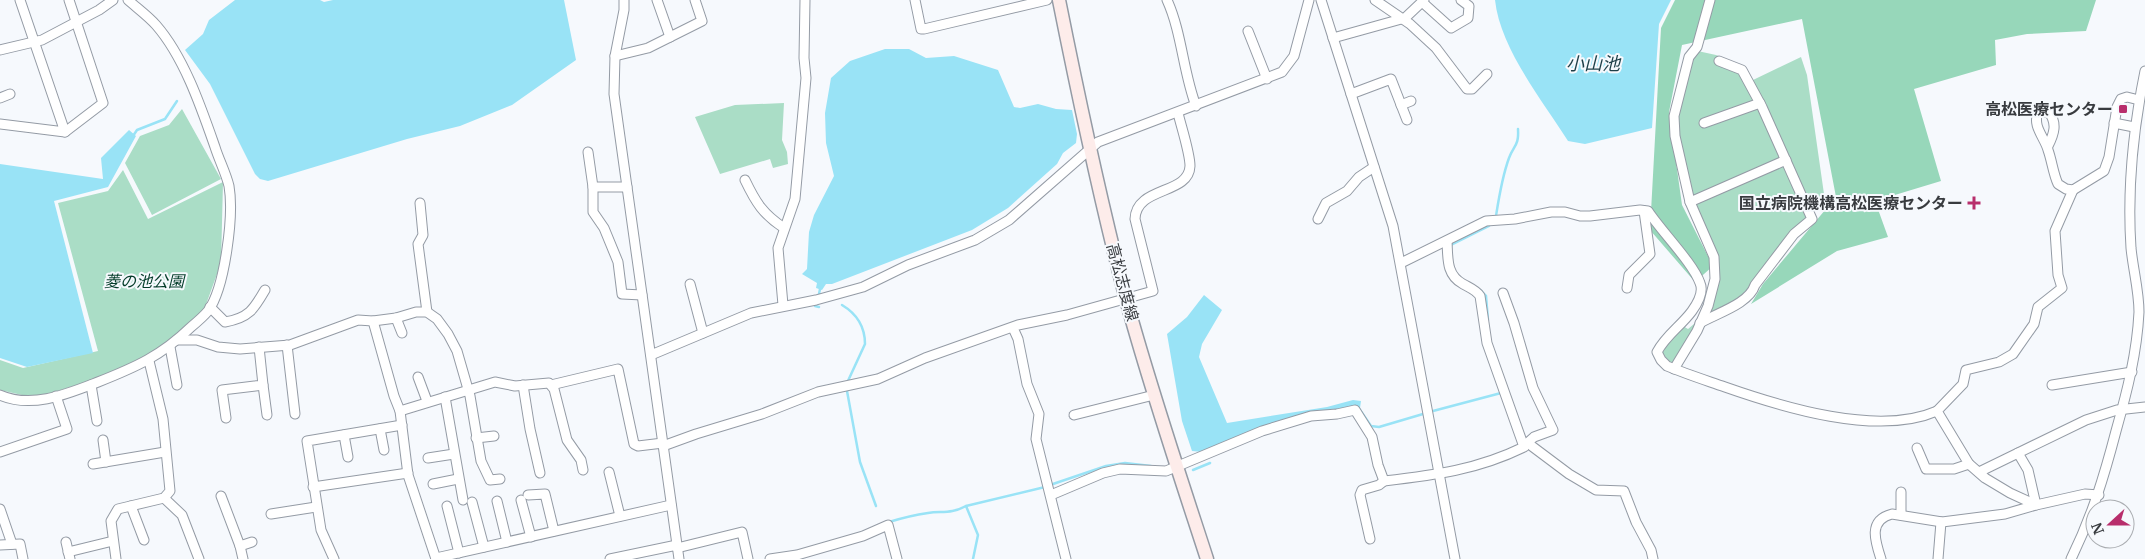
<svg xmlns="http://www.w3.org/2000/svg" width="2145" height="559" viewBox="0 0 2145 559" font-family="Merriweather,'Noto Sans JP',serif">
  <rect width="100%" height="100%" fill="#f6f9fd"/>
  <!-- green -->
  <g fill="#aaddc6">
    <path d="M1693 50 1716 55 1740 65 1753 80 1801 57 1807 75 1824 194 1808 220 1744 297 1713 311 1691 335 1671 365 1664 360 1659 350 1683 326 1688 329 1712 309 1718 278 1717 256 1703 220 1693 199 1677 136 1676 117Z"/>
    <path d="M784 103 782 140 787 152 788 164 773 168 770 159 720 174 695 117 735 105Z"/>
    <path d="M182 109 221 179 152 215 125 163 140 136 169 125Z"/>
    <path d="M123 170 148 219 223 182 221 263 204 310 165 347 138 362 102 377 35 398 0 390V360L23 368 98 351 58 203 108 191Z"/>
  </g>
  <!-- forest -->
  <path fill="#97d7ba" d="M1675 0H2096L2086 31 2027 34 1995 40 1996 65 1914 89 1941 181 1875 201 1888 237 1837 251 1751 304 1763 284 1836 197 1802 19 1682 45 1669 112 1682 205 1713 266 1695 282 1650 230 1661 28Z"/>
  <!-- water -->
  <g fill="#99e3f6">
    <path d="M235 0H320L324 2 333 0H564L576 60 512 105 460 126 407 139 268 181 260 179 255 174 210 84 185 50 203 34 209 20Z"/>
    <path d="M1495 0H1671L1659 24 1652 128 1585 144 1568 141C1542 100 1500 48 1495 0Z"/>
    <path d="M885 49H909L926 58 954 56 998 70 1014 107 1020 108 1038 104 1056 109 1072 110 1077 134 1076 143 1063 153 1057 164 1008 208 972 230 832 284H826L822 290 816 288 817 283 802 274 807 269 809 232 814 215 834 176 826 143 825 113 831 78 850 61Z"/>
    <path d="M129 130 136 136 108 187 54 201 93 353 27 367 0 358V164L103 179 101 158Z"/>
    <path d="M1204 295 1222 310 1202 344 1199 357 1227 423 1327 407 1353 400 1361 401 1360 408 1324 414 1202 452 1192 451 1182 421 1167 334 1187 317Z"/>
  </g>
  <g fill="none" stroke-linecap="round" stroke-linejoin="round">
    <!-- stream -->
    <g stroke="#99e3f6" stroke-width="2.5">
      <path d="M133 136 137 130 165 119 177 101"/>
      <path d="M1496 216C1499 197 1502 177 1509 158 1514 145 1519 146 1518 129"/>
      <path d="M1451 245 1489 226"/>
      <path d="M1480 290 1486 296 1488 320"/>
      <path d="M819 294 820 289"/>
      <path d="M842 305C857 314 865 326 865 344L847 383"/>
      <path d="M815 306 819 307"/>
      <path d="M847 391 860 462 876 506"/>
      <path d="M1358 407 1371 426 1379 427 1423 414"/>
      <path d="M1433 411 1501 393"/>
      <path d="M1193 470 1210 463"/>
      <path d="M1050 485 1106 466 1125 463 1151 466"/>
      <path d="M889 522C902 518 914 515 928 513 943 511 951 514 966 506"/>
      <path d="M973 559 978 535 966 506 1045 487"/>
    </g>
    <!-- minor casing -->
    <g stroke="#949ba5" stroke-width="11">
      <g id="minor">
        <path d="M624 0V10L615 56 614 94 679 559"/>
        <path d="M657 0 670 37"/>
        <path d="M915 0 921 29H924L1047 0"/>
        <path d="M1167 0C1182 33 1183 72 1196 106"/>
        <path d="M1321 0 1393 226 1455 559"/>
        <path d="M1375 0 1410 24 1436 48 1467 89H1472L1487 74"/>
        <path d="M1422 2 1451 28 1468 18 1469 6 1461 0"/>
        <path d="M1248 31 1267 79"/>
        <path d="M1333 38 1405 18 1424 0"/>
        <path d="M0 50 42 40 99 10 113 0"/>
        <path d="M615 56 648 48 702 21 695 0"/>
        <path d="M1351 94 1391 79 1407 120"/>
        <path d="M0 98 10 94"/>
        <path d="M1401 105 1411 101"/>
        <path d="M1704 123 1760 103"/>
        <path d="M2114 123 2134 127"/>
        <path d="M0 124 65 132 20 0"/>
        <path d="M65 132 103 103 69 0"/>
        <path d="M2048 146C2054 134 2058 123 2048 111L2038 113C2032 126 2045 138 2048 150 2052 161 2053 173 2058 184L2066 189 2073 190 2104 171 2109 157 2117 107 2121 99 2127 97 2139 100"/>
        <path d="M588 152 593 187H627"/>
        <path d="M745 180C756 203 763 214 784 228"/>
        <path d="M593 187V212L604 228 618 262 622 294 642 295"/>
        <path d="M2073 190 2055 231 2058 275 2062 288 2038 307 2034 324 2013 354 1999 362 1966 370 1963 384 1937 411 1969 464 1985 478 2010 493 2036 505 2085 494 2099 495"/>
        <path d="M1690 202 1786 160"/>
        <path d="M420 203 423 235 418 244 427 312"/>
        <path d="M1318 219 1326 203 1347 191 1359 177 1374 167"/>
        <path d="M1401 263 1486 221 1515 219 1551 212H1565L1580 216H1590L1640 210 1648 211C1661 231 1693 263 1700 283 1704 292 1697 304 1692 311 1681 326 1666 335 1657 352L1661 360 1667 366C1686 374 1705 380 1725 387 1782 407 1878 437 1937 411"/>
        <path d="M690 284 703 333"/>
        <path d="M1627 288 1629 275 1650 254 1644 211"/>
        <path d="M1503 293 1514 323 1533 388 1553 430 1534 437 1524 446"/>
        <path d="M783 305 778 248 795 199 806 78 804 58 805 0"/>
        <path d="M210 307 225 322C249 318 254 309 265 290"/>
        <path d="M396 318 402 333"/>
        <path d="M373 321 394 396 400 411 408 475 436 559"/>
        <path d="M1700 323C1717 313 1749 304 1755 285L1794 234 1812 219 1762 107 1742 70 1719 61"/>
        <path d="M1013 328 1018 339 1027 384 1039 414 1036 439 1066 559"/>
        <path d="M177 340H197L218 347 240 349 290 345 358 320 373 321 396 318 416 312H427L437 319 448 334 457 351 470 396 481 461 490 480 500 479"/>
        <path d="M287 345 295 414"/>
        <path d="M170 347 177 385"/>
        <path d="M651 355 751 313 816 300 863 287 908 265 975 240 1009 220 1098 142 1282 72 1294 56 1309 0"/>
        <path d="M1674 369 1697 331 1708 306 1715 279 1714 257 1690 202 1675 136 1674 116 1689 57 1697 47 1710 0"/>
        <path d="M418 377 427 401"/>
        <path d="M91 385 97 421"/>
        <path d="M263 385 267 415"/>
        <path d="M523 385 530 429 540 473"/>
        <path d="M551 385 618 369 634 444 638 446 663 443"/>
        <path d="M2052 385 2132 372"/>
        <path d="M0 395C32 409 67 394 98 382 136 367 161 356 191 327 197 322 203 317 208 311 225 288 234 215 229 186 226 173 219 160 215 147 201 107 184 57 156 25 148 16 137 8 128 0"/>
        <path d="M445 397 463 500"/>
        <path d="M400 411 495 382 515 386 549 383 554 389 567 440 581 460 583 470"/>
        <path d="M1074 415 1154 395"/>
        <path d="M226 418 222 390 263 385 259 347"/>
        <path d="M380 429 384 450"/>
        <path d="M344 435 348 457"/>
        <path d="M476 438 494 436"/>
        <path d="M103 440 106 462"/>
        <path d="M1529 444 1569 474 1596 490 1624 491 1636 522 1651 550 1653 559"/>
        <path d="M663 446 696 434 762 414 818 392 878 379 925 358 1018 325 1067 315 1153 291 1135 219C1136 186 1189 195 1190 166 1190 153 1181 126 1178 113"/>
        <path d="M1917 448 1926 469H1954L1969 464"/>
        <path d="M0 452 67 429 56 396"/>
        <path d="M428 458 454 454"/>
        <path d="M93 464 165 452"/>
        <path d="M609 472 620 516"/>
        <path d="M1979 472 2018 453"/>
        <path d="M433 484 458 479"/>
        <path d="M313 487 408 473"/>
        <path d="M528 495 545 494 554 531"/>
        <path d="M1051 495 1103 473 1120 469 1166 471 1262 431 1311 416 1337 414 1355 410 1372 437 1378 465 1384 481C1435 475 1477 470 1524 447L1487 343 1480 296C1476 290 1470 288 1463 284 1446 275 1448 258 1447 241"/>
        <path d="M221 496 240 546 243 559"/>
        <path d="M164 498 182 515 199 559"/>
        <path d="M521 500 531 537"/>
        <path d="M497 501 507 542"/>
        <path d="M472 502 484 547"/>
        <path d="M131 506 144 540"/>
        <path d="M447 506 459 553"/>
        <path d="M0 509 12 544"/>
        <path d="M271 514 316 507"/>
        <path d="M1901 515V492"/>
        <path d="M1370 539 1360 495 1362 490 1379 485 1384 481"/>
        <path d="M66 542 70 559"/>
        <path d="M0 545 20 544 23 559"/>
        <path d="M240 546 252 542"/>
        <path d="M677 548 742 532 748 559"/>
        <path d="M68 552 113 541"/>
        <path d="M436 558 671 505"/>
        <path d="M116 559 111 521 118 509 164 498 170 491 163 419 149 361"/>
        <path d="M334 559 321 530 307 441 402 425"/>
        <path d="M610 559 677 545"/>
        <path d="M770 559 797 555 863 536 888 525 897 559"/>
        <path d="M1881 559C1875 541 1868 520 1892 514L1942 522 2005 514 2036 505 2028 470 2018 453 2086 420 2117 410 2145 407"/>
        <path d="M1938 559 1941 522"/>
        <path d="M2071 559C2092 516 2104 477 2116 431 2127 392 2137 353 2139 312 2139 291 2133 269 2131 248 2127 188 2133 130 2145 71"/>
      </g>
    </g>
    <!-- secondary casing -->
    <g stroke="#949ba5" stroke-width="15">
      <path id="secondary" d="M1059 0C1079 100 1100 200 1126 299 1150 387 1179 473 1207 559"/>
    </g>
    <!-- minor -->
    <use href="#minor" stroke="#fff" stroke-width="9"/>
    <!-- secondary -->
    <use href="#secondary" stroke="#fdecea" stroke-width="12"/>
  </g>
  <!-- markers -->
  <g fill="#b82e6c" stroke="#f6f9fd" stroke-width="2">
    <rect x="2118" y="104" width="10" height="10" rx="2.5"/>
    <path d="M1971.5 195.5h5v5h5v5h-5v5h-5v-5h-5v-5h5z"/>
  </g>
  <g text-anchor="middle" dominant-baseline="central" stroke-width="4" stroke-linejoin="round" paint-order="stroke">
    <!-- poi labels -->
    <g font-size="16" font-weight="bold" fill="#383b3f" stroke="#f6f9fd" text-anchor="end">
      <text x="2113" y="109">高松医療センター</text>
      <text x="1963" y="203">国立病院機構高松医療センター</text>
    </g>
    <!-- park labels -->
    <g font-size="16" font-style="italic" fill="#053d2a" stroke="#f6f9fd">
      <text x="144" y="281">菱の池公園</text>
    </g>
    <!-- street labels -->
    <g font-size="16" fill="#383b3f" stroke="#f6f9fd">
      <text transform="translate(1123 282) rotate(75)">高松志度線</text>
    </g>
    <!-- water labels -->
    <g font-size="18" font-style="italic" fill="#1d3f48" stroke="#f6f9fd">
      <text x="1593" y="63">小山池</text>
    </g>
  </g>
  <!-- north arrow -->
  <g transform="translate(2110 524) rotate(249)"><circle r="24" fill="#f6f9fd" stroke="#aaadb1"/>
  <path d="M0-4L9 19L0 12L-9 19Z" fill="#b82e6c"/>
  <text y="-8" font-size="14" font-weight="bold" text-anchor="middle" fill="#383b3f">N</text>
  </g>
</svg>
